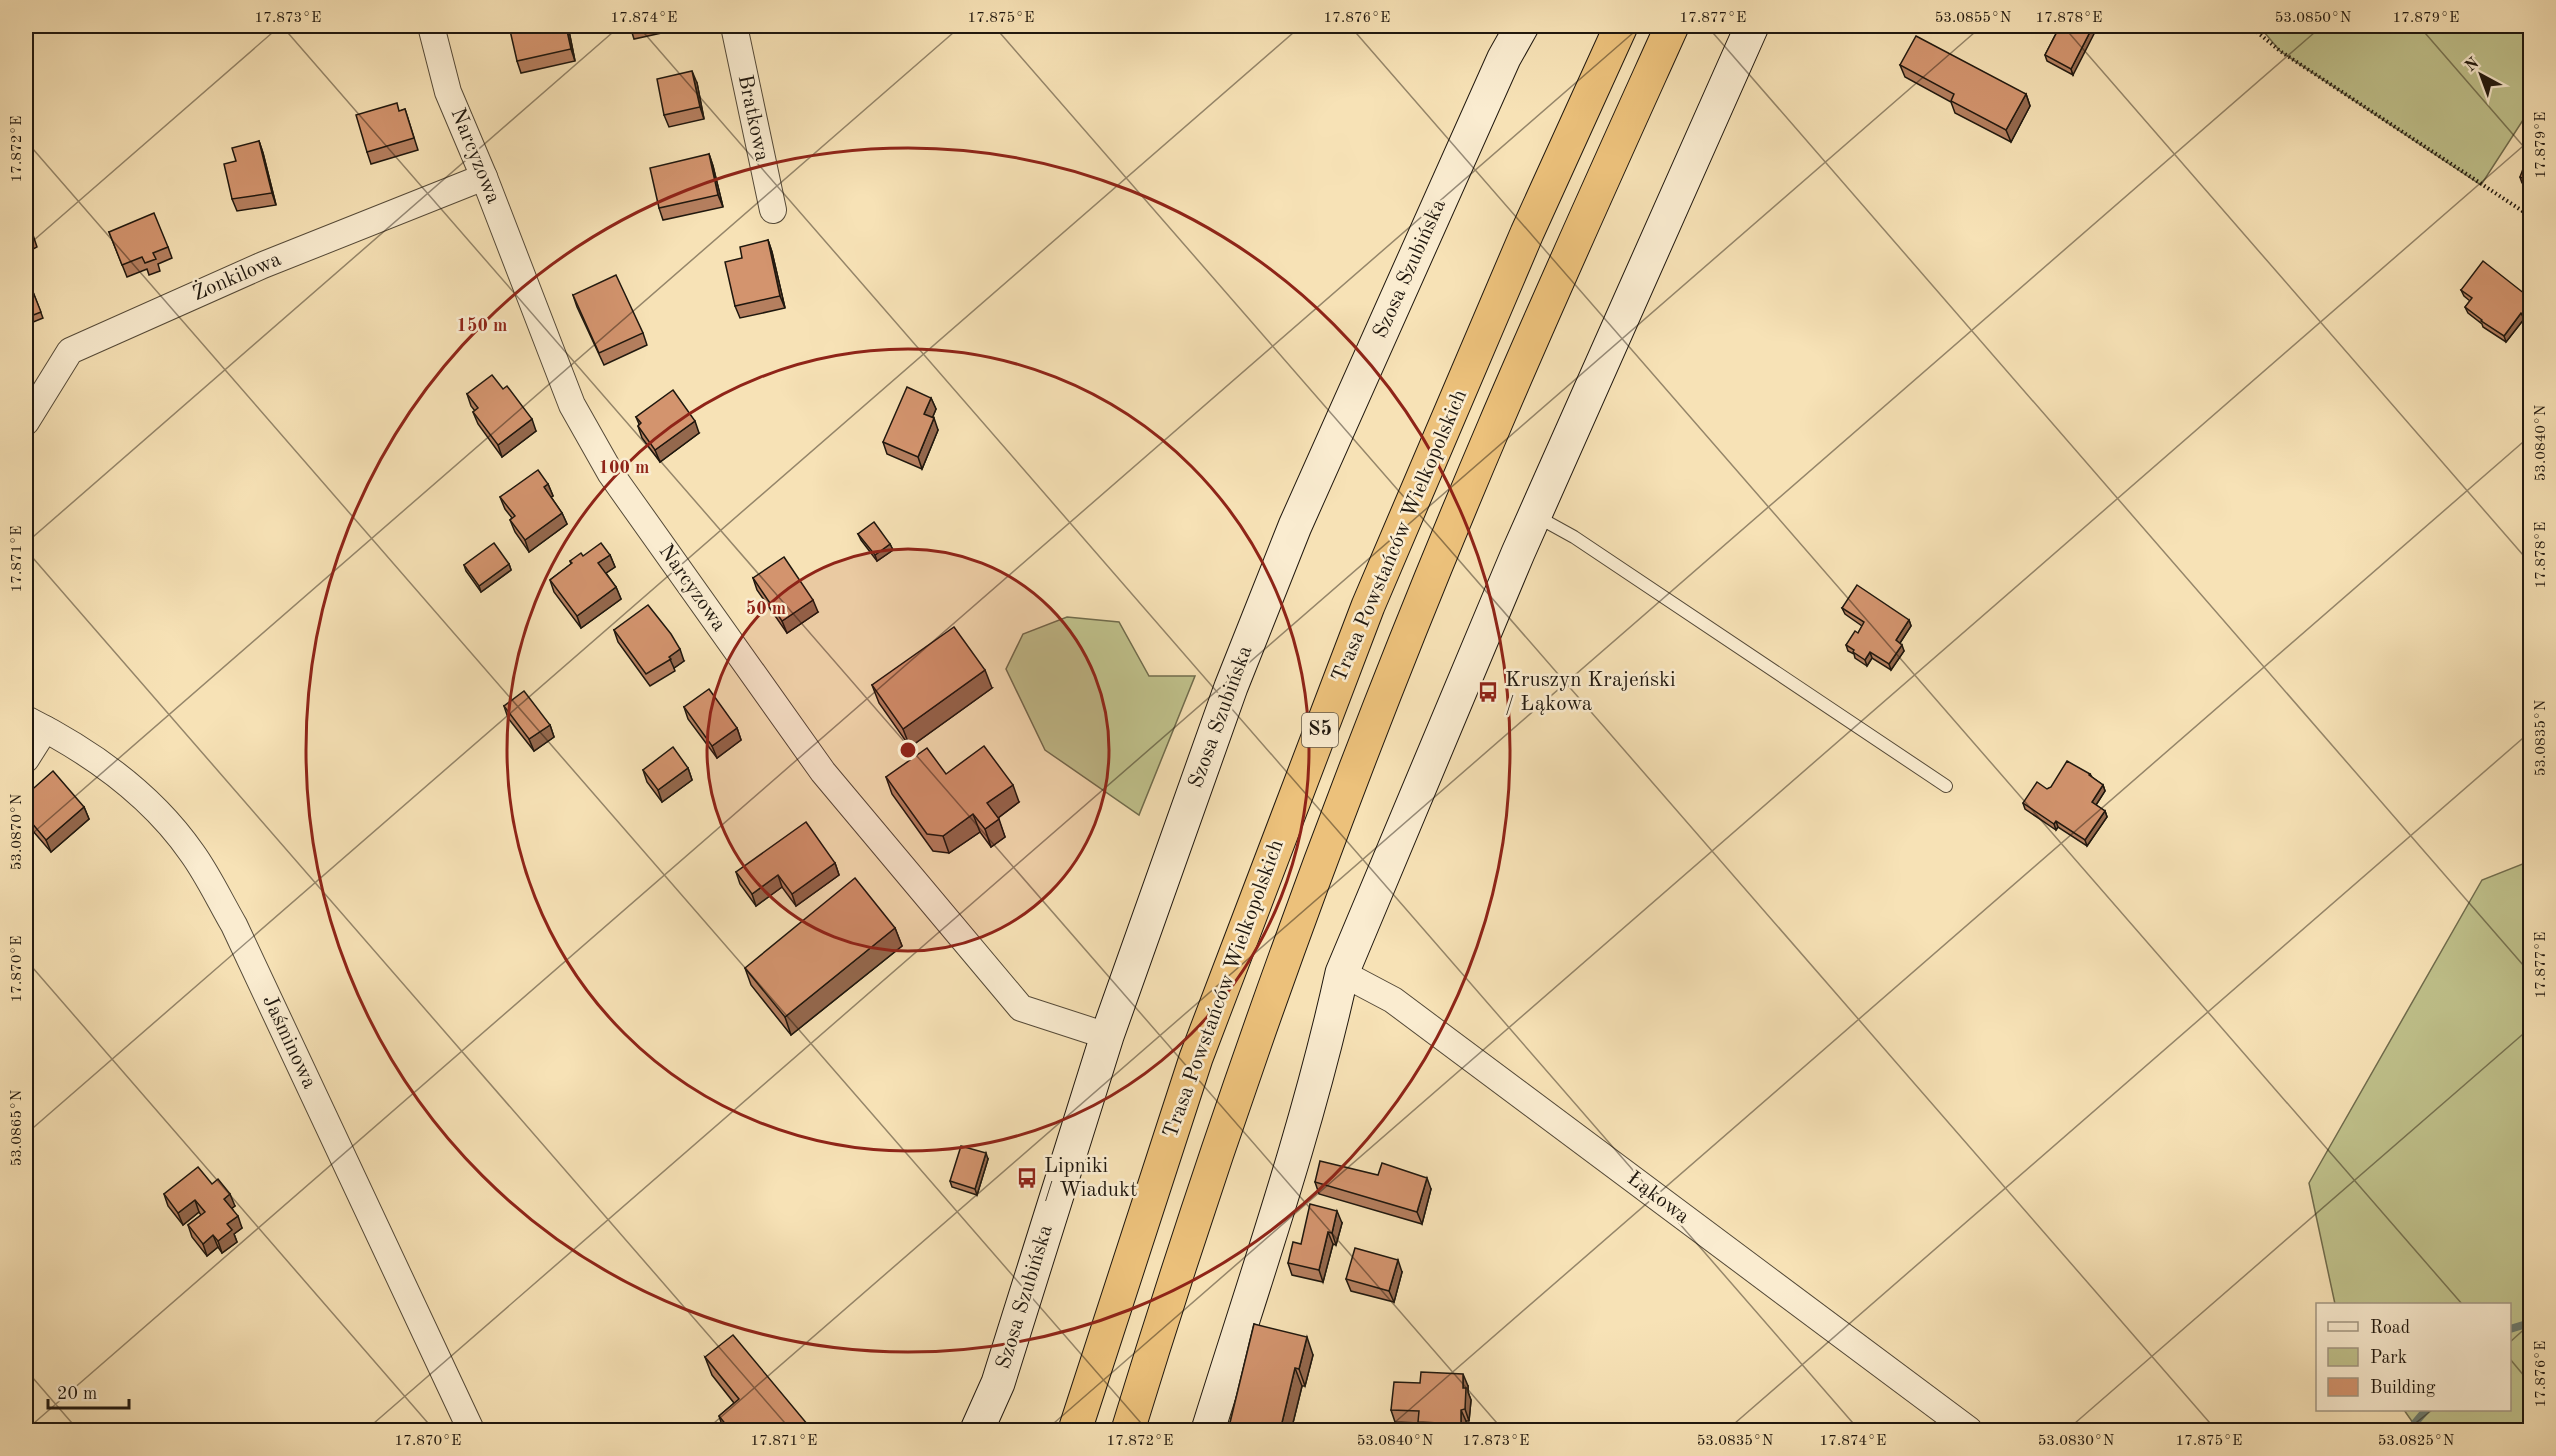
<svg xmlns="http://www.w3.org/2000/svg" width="2556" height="1456" viewBox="0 0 2556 1456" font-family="'Old Standard TT',serif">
  <rect width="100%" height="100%" fill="#f7e2b6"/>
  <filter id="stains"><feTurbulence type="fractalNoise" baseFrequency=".00333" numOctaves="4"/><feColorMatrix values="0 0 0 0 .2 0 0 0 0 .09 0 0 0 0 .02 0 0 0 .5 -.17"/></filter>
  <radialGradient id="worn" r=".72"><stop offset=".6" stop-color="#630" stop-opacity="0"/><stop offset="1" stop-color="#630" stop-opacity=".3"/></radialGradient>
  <!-- green -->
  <g fill="#c0c28c" stroke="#706c4d" stroke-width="1.5">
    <path d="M2259 26H2530V120H2523L2481 185 2280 51Z"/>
    <path d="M1067 617 1119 622 1149 676H1195L1139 815 1045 750 1006 669 1023 634Z"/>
    <path d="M2530 861V1430H2418L2404 1410H2510V1304H2335L2309 1183 2482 880Z"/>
  </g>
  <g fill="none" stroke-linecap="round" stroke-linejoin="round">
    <!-- stream -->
    <g stroke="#6b7b6f" stroke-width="8">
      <path d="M2510 1329 2530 1323"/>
      <path d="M2409 1430 2426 1410"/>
    </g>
    <!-- lane casing -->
    <g stroke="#554a38" stroke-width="14">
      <path id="lane" d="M1536 516 1574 537 1946 786"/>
    </g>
    <!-- street casing -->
    <g stroke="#554a38" stroke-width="28">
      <g id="street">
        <path d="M431 26 448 92 484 177 572 405 611 474 823 772 1021 1008 1107 1036"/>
        <path d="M734 26 773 210"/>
        <path d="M26 422 70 351 263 265 484 177"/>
        <path d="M26 719C90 751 151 794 192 853 208 875 220 901 234 925L471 1430"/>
        <path d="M26 759 45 729"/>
        <path d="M1342 973 1393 1000 1969 1430"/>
      </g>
    </g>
    <!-- secondary casing -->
    <g stroke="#1f170e" stroke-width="35">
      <g id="secondary">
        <path d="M977 1430 998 1383 1107 1036 1231 687 1295 526 1504 58 1522 26"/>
        <path d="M1208 1430C1255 1279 1308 1128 1342 973L1518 553 1752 26"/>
      </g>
    </g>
    <!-- highway casing -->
    <g stroke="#1f170e" stroke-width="35">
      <g id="highway">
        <path d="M1075 1430 1196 1058 1368 606 1527 233 1621 26"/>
        <path d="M1128 1430C1232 1090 1354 755 1494 427 1551 293 1612 159 1672 26"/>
      </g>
    </g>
    <!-- path -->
    <path stroke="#1f170e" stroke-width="4" stroke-dasharray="1.5 3" stroke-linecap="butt" d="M2250 26 2280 51 2530 216"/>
    <!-- lane -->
    <use href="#lane" stroke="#faecd0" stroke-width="12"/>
    <!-- street -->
    <use href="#street" stroke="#faecd0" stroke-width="26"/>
    <!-- secondary -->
    <use href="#secondary" stroke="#faecd0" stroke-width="33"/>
    <!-- highway -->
    <use href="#highway" stroke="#ecc17b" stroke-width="33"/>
  </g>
  <!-- wall -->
  <g fill="#b57f5f" stroke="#1f170e" stroke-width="1.5">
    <path d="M147 26H166L149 30Z"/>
    <path d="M217 26H232L219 29Z"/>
    <path d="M568 26 575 61 521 73 517 61Z"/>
    <path d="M630 26H679L680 29 634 39Z"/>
    <path d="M2060 26 2073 75 2047 61 2045 55Z"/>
    <path d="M1900 65 2026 94 2030 106 2011 142 1955 113 1951 102 1905 77Z"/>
    <path d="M697 83 704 119 669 127 664 115Z"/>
    <path d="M405 109 418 150 371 164 367 152 400 111Z"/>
    <path d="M259 141 263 153 276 205 237 211 232 199 236 161Z"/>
    <path d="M709 154 713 166 723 207 663 220 659 208Z"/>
    <path d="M2530 162V186L2522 183 2520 177Z"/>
    <path d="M26 220 33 235 37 247 26 253Z"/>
    <path d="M109 232 168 247 172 258 158 264 160 271 149 275 147 269 127 277Z"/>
    <path d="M768 240 772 252 785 308 740 318 735 306 742 258Z"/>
    <path d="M2461 290 2530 298V324L2524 319 2506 342 2483 327 2482 324 2468 313 2465 307 2470 301 2464 296Z"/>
    <path d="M33 292 43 318 26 325V295Z"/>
    <path d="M573 295 643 333 647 345 604 365 577 307Z"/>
    <path d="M467 394 536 431 502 457 478 424 473 412 475 411 471 406Z"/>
    <path d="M931 398 936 409 932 418 938 430 922 469 887 454 883 442Z"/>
    <path d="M636 417 699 433 660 462 642 438 638 426 639 424Z"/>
    <path d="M548 484 553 496 551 497 562 513 567 524 529 552 515 532 510 520 512 518 505 509 500 497Z"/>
    <path d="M858 534 890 544 893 550 877 561 861 540Z"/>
    <path d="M610 555 615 567 606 573 616 587 621 599 581 628 554 592 550 580 571 564 570 561 583 556Z"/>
    <path d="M509 564 511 570 481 592 466 571 464 565Z"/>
    <path d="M753 578 818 612 787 633 757 590Z"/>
    <path d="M1842 608 1909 620 1911 626 1900 643 1904 651 1891 670 1872 658 1867 666 1855 658 1854 654 1848 651 1846 645 1858 633 1862 626 1845 614Z"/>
    <path d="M614 630 684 661 674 668 675 671 650 686 618 642Z"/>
    <path d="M872 685 992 688 910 747 879 703Z"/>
    <path d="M504 706 550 725 554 737 534 751 508 718Z"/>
    <path d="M684 707 737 728 741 740 717 758 688 719Z"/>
    <path d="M688 768 692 780 662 802 647 782 643 770Z"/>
    <path d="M946 774 1019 802 998 818 1005 837 991 847 980 832 949 853 933 851 892 794 886 777Z"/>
    <path d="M2090 774 2092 777 2103 785 2105 791 2096 805 2105 811 2107 817 2087 846 2058 827 2056 830 2025 809 2023 803 2047 789Z"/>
    <path d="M26 795 84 807 89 819 51 852 26 823Z"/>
    <path d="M835 863 839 875 796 906 782 887 756 906 740 884 736 872Z"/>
    <path d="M895 928 902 946 791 1035 751 985 745 968Z"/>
    <path d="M988 1159 977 1195 952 1187 950 1181Z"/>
    <path d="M1315 1182 1431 1189 1422 1224 1319 1194Z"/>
    <path d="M212 1184 235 1206 232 1208 242 1228 234 1234 237 1242 222 1253 218 1247 207 1256 192 1237 188 1225 201 1215 199 1212 183 1225 168 1206 164 1194Z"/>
    <path d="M1342 1223 1336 1245 1333 1244 1323 1282 1292 1275 1288 1263 1301 1244Z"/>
    <path d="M1402 1272 1394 1302 1351 1291 1346 1279Z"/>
    <path d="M1254 1324 1313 1355 1305 1386H1302L1291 1431H1228Z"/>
    <path d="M705 1357 813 1431H724L719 1416 734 1403 712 1375Z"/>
    <path d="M1468 1386V1392L1471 1400 1469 1421H1466L1465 1431H1421L1419 1423 1395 1422 1391 1410Z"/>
  </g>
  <!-- shaded-wall -->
  <g fill="#94684d" stroke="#1f170e" stroke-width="1.5">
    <path d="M566 26H568L575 61 571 49Z"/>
    <path d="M2093 26H2098L2073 75 2071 69Z"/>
    <path d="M692 71 697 83 704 119 700 107Z"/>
    <path d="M2026 94 2030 106 2011 142 2006 130Z"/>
    <path d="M259 141 263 153 276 205 272 193Z"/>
    <path d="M709 154 713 166 723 207 718 195Z"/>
    <path d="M768 240 772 252 785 308 780 296Z"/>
    <path d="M2521 313 2524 319 2506 342 2504 336Z"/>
    <path d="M931 398 936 409 929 426 924 414Z"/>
    <path d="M934 418 938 430 922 469 918 457Z"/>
    <path d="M532 419 536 431 502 457 498 445Z"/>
    <path d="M695 421 699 433 660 462 655 450Z"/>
    <path d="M548 484 553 496 548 499 544 487Z"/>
    <path d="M562 513 567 524 529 552 525 540Z"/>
    <path d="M890 544 893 550 877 561 875 555Z"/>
    <path d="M610 555 615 567 603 575 598 563Z"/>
    <path d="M509 564 511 570 481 592 479 586Z"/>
    <path d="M616 587 621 599 581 628 577 616Z"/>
    <path d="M813 600 818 612 787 633 782 621Z"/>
    <path d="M1909 620 1911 626 1898 646 1896 640Z"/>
    <path d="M1902 645 1904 651 1891 670 1889 664Z"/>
    <path d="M680 649 684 661 674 668 669 657Z"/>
    <path d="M1870 652 1872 658 1867 666 1865 660Z"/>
    <path d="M985 670 992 688 910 747 903 729Z"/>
    <path d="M550 725 554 737 534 751 529 739Z"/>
    <path d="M737 728 741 740 717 758 712 746Z"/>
    <path d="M688 768 692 780 662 802 658 790Z"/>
    <path d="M1013 785 1019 802 994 821 987 803Z"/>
    <path d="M2103 785 2105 791 2094 808 2092 802Z"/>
    <path d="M84 807 89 819 51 852 46 840Z"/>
    <path d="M2105 811 2107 817 2087 846 2085 840Z"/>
    <path d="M973 814 980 832 949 853 943 836Z"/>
    <path d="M999 819 1005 837 991 847 985 829Z"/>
    <path d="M2056 821 2058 827 2056 830 2054 824Z"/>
    <path d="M835 863 839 875 796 906 792 894Z"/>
    <path d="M778 875 782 887 756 906 752 894Z"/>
    <path d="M895 928 902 946 791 1035 785 1017Z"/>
    <path d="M986 1153 988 1159 977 1195 975 1189Z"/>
    <path d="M1427 1178 1431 1189 1422 1224 1417 1212Z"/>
    <path d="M230 1194 235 1206 228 1211 224 1199Z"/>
    <path d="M195 1200 199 1212 183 1225 178 1213Z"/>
    <path d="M1337 1211 1342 1223 1336 1245 1332 1233Z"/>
    <path d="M238 1216 242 1228 234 1234 237 1242 222 1253 218 1241 227 1224Z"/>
    <path d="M1328 1232 1333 1244 1323 1282 1319 1270Z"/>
    <path d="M213 1235 218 1247 207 1256 203 1244Z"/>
    <path d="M1398 1260 1402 1272 1394 1302 1389 1291Z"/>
    <path d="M1307 1337 1313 1355 1305 1386 1299 1369Z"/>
    <path d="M1295 1368 1302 1386 1291 1431H1280Z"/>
    <path d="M1463 1374 1468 1386V1392L1471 1400 1469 1421 1465 1409 1463 1388Z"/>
    <path d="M1461 1410 1466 1421 1465 1431H1463L1461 1424Z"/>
  </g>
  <!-- building -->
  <g fill="#d3946e" stroke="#1f170e" stroke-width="1.5">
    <path d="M509 26H566L571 49 517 61Z"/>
    <path d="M2060 26H2093L2071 69 2045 55Z"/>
    <path d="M1916 36 2026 94 2006 130 1951 101 1954 94 1900 65Z"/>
    <path d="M692 71 700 107 664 115 657 79Z"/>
    <path d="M397 103 399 111 405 109 414 138 367 152 356 115Z"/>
    <path d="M259 141 272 193 232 199 224 164 236 161 232 148Z"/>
    <path d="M709 154 718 195 659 208 650 168Z"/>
    <path d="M2526 161 2530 162V181L2520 177Z"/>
    <path d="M154 213 168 247 153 253 156 259 145 263 142 257 122 265 109 232Z"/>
    <path d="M27 219 33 235 26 239V220Z"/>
    <path d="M768 240 780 296 735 306 725 262 742 258 740 247Z"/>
    <path d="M2483 261 2530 298V317L2529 319 2521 313 2504 336 2481 321 2482 320 2465 307 2472 298 2461 290Z"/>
    <path d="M616 275 643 333 599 353 573 295Z"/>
    <path d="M33 292 41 312 26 318V295Z"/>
    <path d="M492 375 503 389 507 386 532 419 498 445 473 412 478 408 467 394Z"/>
    <path d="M907 387 931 398 924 414 934 418 918 457 883 442Z"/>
    <path d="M673 390 695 421 655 450 638 426 641 423 636 417Z"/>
    <path d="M538 470 548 484 544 487 562 513 525 540 510 520 515 516 500 497Z"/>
    <path d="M874 522 890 544 875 555 858 534Z"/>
    <path d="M494 543 509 564 479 586 464 565Z"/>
    <path d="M601 543 610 555 598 563 616 587 577 616 550 580 572 563 570 561 581 553 583 556Z"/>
    <path d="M784 557 813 600 782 621 753 578Z"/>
    <path d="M1857 585 1909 620 1896 640 1902 645 1889 664 1870 652 1865 660 1853 652 1854 650 1846 645 1855 631 1858 633 1864 622 1842 608Z"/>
    <path d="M648 605 671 634 680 649 669 657 671 659 646 674 614 630Z"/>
    <path d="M954 627 985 670 903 729 872 685Z"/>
    <path d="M709 689 737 728 712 746 684 707Z"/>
    <path d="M524 691 550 725 529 739 504 706Z"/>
    <path d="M984 746 1013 785 987 803 999 819 985 829 973 814 943 836 927 834 886 777 927 748 946 774Z"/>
    <path d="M673 747 688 768 658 790 643 770Z"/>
    <path d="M2067 761 2090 774 2089 775 2103 785 2092 802 2105 811 2085 840 2056 821 2054 824 2023 803 2037 782 2047 789 2051 787Z"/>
    <path d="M53 771 84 807 46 840 26 816V795Z"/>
    <path d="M806 822 835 863 792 894 778 875 752 894 736 872Z"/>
    <path d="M855 878 895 928 785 1017 745 968Z"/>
    <path d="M961 1146 986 1153 975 1189 950 1181Z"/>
    <path d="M1320 1161 1378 1175 1382 1163 1427 1178 1417 1212 1315 1182Z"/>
    <path d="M198 1167 212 1184 218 1179 230 1194 224 1199 238 1216 227 1224 232 1230 218 1241 213 1235 203 1244 188 1225 205 1212 195 1200 178 1213 164 1194Z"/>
    <path d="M1310 1204 1337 1211 1332 1233 1328 1232 1319 1270 1288 1263 1293 1242 1301 1244Z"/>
    <path d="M1355 1248 1398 1260 1389 1291 1346 1279Z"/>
    <path d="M1254 1324 1307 1337 1299 1369 1295 1368 1280 1431H1228Z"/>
    <path d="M733 1335 813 1431H731L719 1416 739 1399 705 1357Z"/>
    <path d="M1421 1372 1463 1374V1388H1466L1465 1409 1461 1410V1424L1418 1422 1419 1411 1391 1410 1394 1382 1420 1383Z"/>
  </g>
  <!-- ticks -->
  <path fill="none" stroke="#1f170e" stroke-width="1.5" stroke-opacity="0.45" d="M282 26 1503 1430M638 26 1859 1430M994 26 2216 1430M1350 26 2462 1304M1707 26 2530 973M2063 26 2530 563M2419 26 2530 154M26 141 1147 1430M26 247 280 26M26 543 620 26M26 550 791 1430M26 839 961 26M26 960 434 1430M26 1134 1301 26M2510 1342 2530 1324M2510 1359 2530 1383M26 1370 78 1430M26 1430 1641 26M366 1430 1982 26M706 1430 2322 26M1046 1430 2530 140M1386 1430 2530 436M1727 1430 2530 732M2067 1430 2530 1028M2407 1430 2432 1410"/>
  <!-- distance rings -->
  <circle cx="908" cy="750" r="201" fill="#8f2418" fill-opacity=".12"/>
  <g fill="none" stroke="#8f2418" stroke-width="3">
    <circle cx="908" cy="750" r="201"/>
    <circle cx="908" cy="750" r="401"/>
    <circle cx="908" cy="750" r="602"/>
  </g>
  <!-- icons -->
  <defs>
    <g id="bus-bare" transform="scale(1.62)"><path d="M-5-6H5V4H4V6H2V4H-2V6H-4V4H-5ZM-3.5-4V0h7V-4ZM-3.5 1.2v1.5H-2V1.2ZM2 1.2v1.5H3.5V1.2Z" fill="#8f2418" stroke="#faecd0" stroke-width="2.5" paint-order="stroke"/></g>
  </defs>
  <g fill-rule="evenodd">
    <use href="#bus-bare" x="1488" y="692"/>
    <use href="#bus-bare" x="1027" y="1178"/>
  </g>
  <g text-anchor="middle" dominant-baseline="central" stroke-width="5" stroke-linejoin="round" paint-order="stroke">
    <!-- shield labels -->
    <rect fill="#faecd0" stroke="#615748" stroke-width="1.5" x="1302" y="713" width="36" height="34" rx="4.5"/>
    <g font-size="20" font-weight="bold" fill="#1f170e">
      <text x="1320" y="730">S5</text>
    </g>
    <!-- street labels -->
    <g font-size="21" fill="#1f170e" stroke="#faecd0">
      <text transform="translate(753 118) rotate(78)">Bratkowa</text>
      <text transform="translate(475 156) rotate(68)">Narcyzowa</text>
      <text transform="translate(1410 269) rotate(-66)">Szosa Szubińska</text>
      <text transform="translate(237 277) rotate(-23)">Żonkilowa</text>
      <text transform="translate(1400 536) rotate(-67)">Trasa Powstańców Wielkopolskich</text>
      <text transform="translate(692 588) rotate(55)">Narcyzowa</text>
      <text transform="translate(1221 717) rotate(-70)">Szosa Szubińska</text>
      <text transform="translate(1224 989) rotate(-70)">Trasa Powstańców Wielkopolskich</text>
      <text transform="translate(289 1042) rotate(65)">Jaśminowa</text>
      <text transform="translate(1658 1198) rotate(37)">Łąkowa</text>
      <text transform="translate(1025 1297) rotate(-73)">Szosa Szubińska</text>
    </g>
    <!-- poi labels -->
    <g font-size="21" fill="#1f170e" stroke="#faecd0" text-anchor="start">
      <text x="1505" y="680">Kruszyn Krajeński<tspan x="1505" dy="24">/ Łąkowa</tspan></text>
      <text x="1044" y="1166">Lipniki<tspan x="1044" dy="24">/ Wiadukt</tspan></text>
    </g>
  </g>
  <circle cx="908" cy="750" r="9" fill="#8f2418" stroke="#faecd0" stroke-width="3"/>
  <g font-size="18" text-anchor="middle" font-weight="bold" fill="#8f2418" stroke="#faecd0" stroke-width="5" stroke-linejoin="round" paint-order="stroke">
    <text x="482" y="331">150 m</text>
    <text x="624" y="473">100 m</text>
    <text x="766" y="614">50 m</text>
  </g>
  <!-- margin -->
  <rect width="2556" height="1456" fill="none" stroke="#f7e2b6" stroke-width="66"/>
  <!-- legend -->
  <rect x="2316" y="1303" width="195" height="108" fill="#faecd0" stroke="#a29782" stroke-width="1.5"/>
  <rect x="2328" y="1322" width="30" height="9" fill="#faecd0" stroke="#a29782" stroke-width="1.5"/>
  <text x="2370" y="1333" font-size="18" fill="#1f170e">Road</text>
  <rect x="2328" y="1348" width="30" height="18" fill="#c0c28c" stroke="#a29782" stroke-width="1.5"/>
  <text x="2370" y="1363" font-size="18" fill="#1f170e">Park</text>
  <rect x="2328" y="1378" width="30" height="18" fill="#d3946e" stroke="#a29782" stroke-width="1.5"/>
  <text x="2370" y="1393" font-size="18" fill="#1f170e">Building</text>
  <!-- north arrow -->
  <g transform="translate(2481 75) rotate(319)" stroke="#faecd0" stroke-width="4.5" paint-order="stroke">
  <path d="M0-4.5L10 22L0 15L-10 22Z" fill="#1f170e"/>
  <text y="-9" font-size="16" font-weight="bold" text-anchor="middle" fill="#1f170e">N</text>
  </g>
  <!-- scale -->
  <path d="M48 1399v9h81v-9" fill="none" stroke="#1f170e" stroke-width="3"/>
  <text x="57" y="1399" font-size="18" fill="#1f170e" stroke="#faecd0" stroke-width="4.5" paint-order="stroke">20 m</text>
  <rect x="33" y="33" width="2490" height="1390" fill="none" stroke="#1f170e" stroke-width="2"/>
  <g font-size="15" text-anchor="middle" fill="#1f170e">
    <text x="288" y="22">17.873°E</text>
    <text x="644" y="22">17.874°E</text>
    <text x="1001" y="22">17.875°E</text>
    <text x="1357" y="22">17.876°E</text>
    <text x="1713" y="22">17.877°E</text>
    <text x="1973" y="22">53.0855°N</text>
    <text x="2069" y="22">17.878°E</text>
    <text x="2313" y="22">53.0850°N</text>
    <text x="2426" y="22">17.879°E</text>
    <text transform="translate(2540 145) rotate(-90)" y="5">17.879°E</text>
    <text transform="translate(16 149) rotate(-90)" y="5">17.872°E</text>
    <text transform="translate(2540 443) rotate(-90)" y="5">53.0840°N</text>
    <text transform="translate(2540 555) rotate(-90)" y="5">17.878°E</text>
    <text transform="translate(16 559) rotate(-90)" y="5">17.871°E</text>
    <text transform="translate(2540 738) rotate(-90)" y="5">53.0835°N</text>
    <text transform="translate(16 832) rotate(-90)" y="5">53.0870°N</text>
    <text transform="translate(2540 965) rotate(-90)" y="5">17.877°E</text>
    <text transform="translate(16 969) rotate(-90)" y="5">17.870°E</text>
    <text transform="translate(16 1128) rotate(-90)" y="5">53.0865°N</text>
    <text transform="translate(2540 1374) rotate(-90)" y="5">17.876°E</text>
    <text x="428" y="1445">17.870°E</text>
    <text x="784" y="1445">17.871°E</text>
    <text x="1140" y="1445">17.872°E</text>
    <text x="1395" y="1445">53.0840°N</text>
    <text x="1496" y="1445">17.873°E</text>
    <text x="1735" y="1445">53.0835°N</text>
    <text x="1853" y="1445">17.874°E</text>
    <text x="2076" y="1445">53.0830°N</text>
    <text x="2209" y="1445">17.875°E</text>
    <text x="2416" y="1445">53.0825°N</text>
  </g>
  <rect width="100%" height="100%" filter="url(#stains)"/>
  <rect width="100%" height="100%" fill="url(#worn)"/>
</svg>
